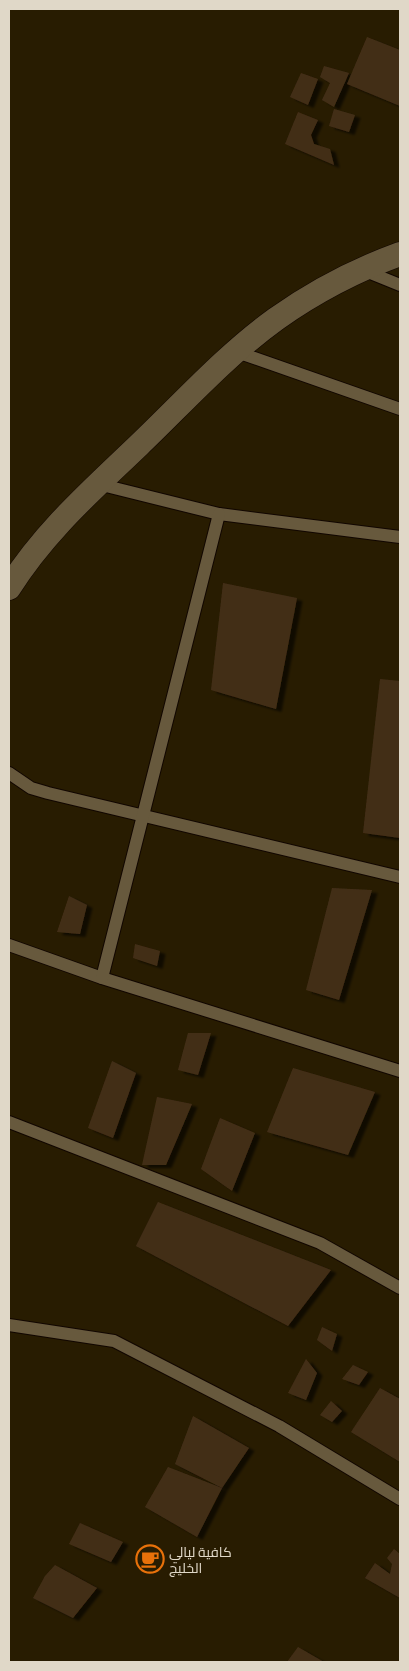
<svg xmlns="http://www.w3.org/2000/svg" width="409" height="1671" viewBox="0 0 409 1671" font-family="Commissioner,Cairo,sans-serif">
  <defs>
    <filter id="shadow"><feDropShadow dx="5.5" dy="3" stdDeviation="1" flood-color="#0009"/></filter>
  </defs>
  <rect width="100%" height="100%" fill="#281c01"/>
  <!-- building -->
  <g fill="#432e18" filter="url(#shadow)">
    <path d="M367 37 400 50V106L347 84Z"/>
    <path d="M324 66 349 73 334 107 322 100 330 83 320 77Z"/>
    <path d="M301 73 318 79 308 105 290 97Z"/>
    <path d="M334 109 355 115 349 132 329 126Z"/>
    <path d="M298 112 318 120 311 135 314 144 330 149 334 165 285 144Z"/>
    <path d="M223 583 297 598 276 709 211 690Z"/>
    <path d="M380 679 400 681V838L363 833Z"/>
    <path d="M332 888 372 890 339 1000 306 990Z"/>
    <path d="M69 896 87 905 80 934 57 932Z"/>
    <path d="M135 944 160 951 157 966 133 958Z"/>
    <path d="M188 1033H211L198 1075 178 1070Z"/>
    <path d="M112 1061 136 1073 113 1138 88 1128Z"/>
    <path d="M293 1068 375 1092 348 1155 267 1132Z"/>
    <path d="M157 1097 192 1104 166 1165H142Z"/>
    <path d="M220 1118 255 1133 232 1191 201 1169Z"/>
    <path d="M158 1202 331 1270 288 1326 136 1246Z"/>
    <path d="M322 1327 337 1334 332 1351 317 1340Z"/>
    <path d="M306 1359 317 1373 306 1400 288 1393Z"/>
    <path d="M353 1365 368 1372 359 1385 342 1379Z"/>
    <path d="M380 1388 400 1399V1462L351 1432Z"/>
    <path d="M331 1401 342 1411 332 1422 320 1415Z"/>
    <path d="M193 1416 249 1448 222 1488 175 1464Z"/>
    <path d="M168 1467 222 1488 197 1537 145 1507Z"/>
    <path d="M80 1523 123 1542 111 1562 69 1544Z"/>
    <path d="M394 1549 400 1554V1598L365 1578 375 1563 390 1574 392 1564 387 1558Z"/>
    <path d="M55 1565 97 1588 73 1618 33 1598 45 1576Z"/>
    <path d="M298 1647 324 1662H287Z"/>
  </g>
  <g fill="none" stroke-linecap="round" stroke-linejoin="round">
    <!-- service casing -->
    <g stroke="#110600" stroke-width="14">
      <g id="service">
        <path d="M363 270 400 285"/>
        <path d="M237 352 400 409"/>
        <path d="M98 484 219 514 400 537"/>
        <path d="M9 773 31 788 48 793 400 877"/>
        <path d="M9 945 102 978 400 1071"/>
        <path d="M102 978 219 514"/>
        <path d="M9 1122 320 1243 400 1288"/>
        <path d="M9 1325 114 1341 279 1426 400 1499"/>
      </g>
    </g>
    <!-- minor casing -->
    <g stroke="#110600" stroke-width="25">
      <path id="minor" d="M9 588C44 532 92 490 139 445 183 403 226 355 276 319 314 292 356 270 400 254"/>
    </g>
    <!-- service -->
    <use href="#service" stroke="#67593d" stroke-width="12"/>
    <!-- minor -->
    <use href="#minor" stroke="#67593d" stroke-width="24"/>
  </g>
  <!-- icons -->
  <defs>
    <g id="cafe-ring" transform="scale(1.4375)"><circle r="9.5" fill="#281c01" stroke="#e8710a" stroke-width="1.5"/><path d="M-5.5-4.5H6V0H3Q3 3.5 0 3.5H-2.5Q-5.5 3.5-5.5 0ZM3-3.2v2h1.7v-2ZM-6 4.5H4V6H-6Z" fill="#e8710a"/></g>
  </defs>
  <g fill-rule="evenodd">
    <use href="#cafe-ring" x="150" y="1559"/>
  </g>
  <g text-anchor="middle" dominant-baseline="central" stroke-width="4" stroke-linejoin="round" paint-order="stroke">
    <!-- poi labels -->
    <g font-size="14" fill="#e0d8c8" stroke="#281c01" text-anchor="start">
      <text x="169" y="1551">كافية ليالي<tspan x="169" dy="16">الخليج</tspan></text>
    </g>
  </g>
  <!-- border -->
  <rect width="409" height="1671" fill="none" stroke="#e0d8c8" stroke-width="20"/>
</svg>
